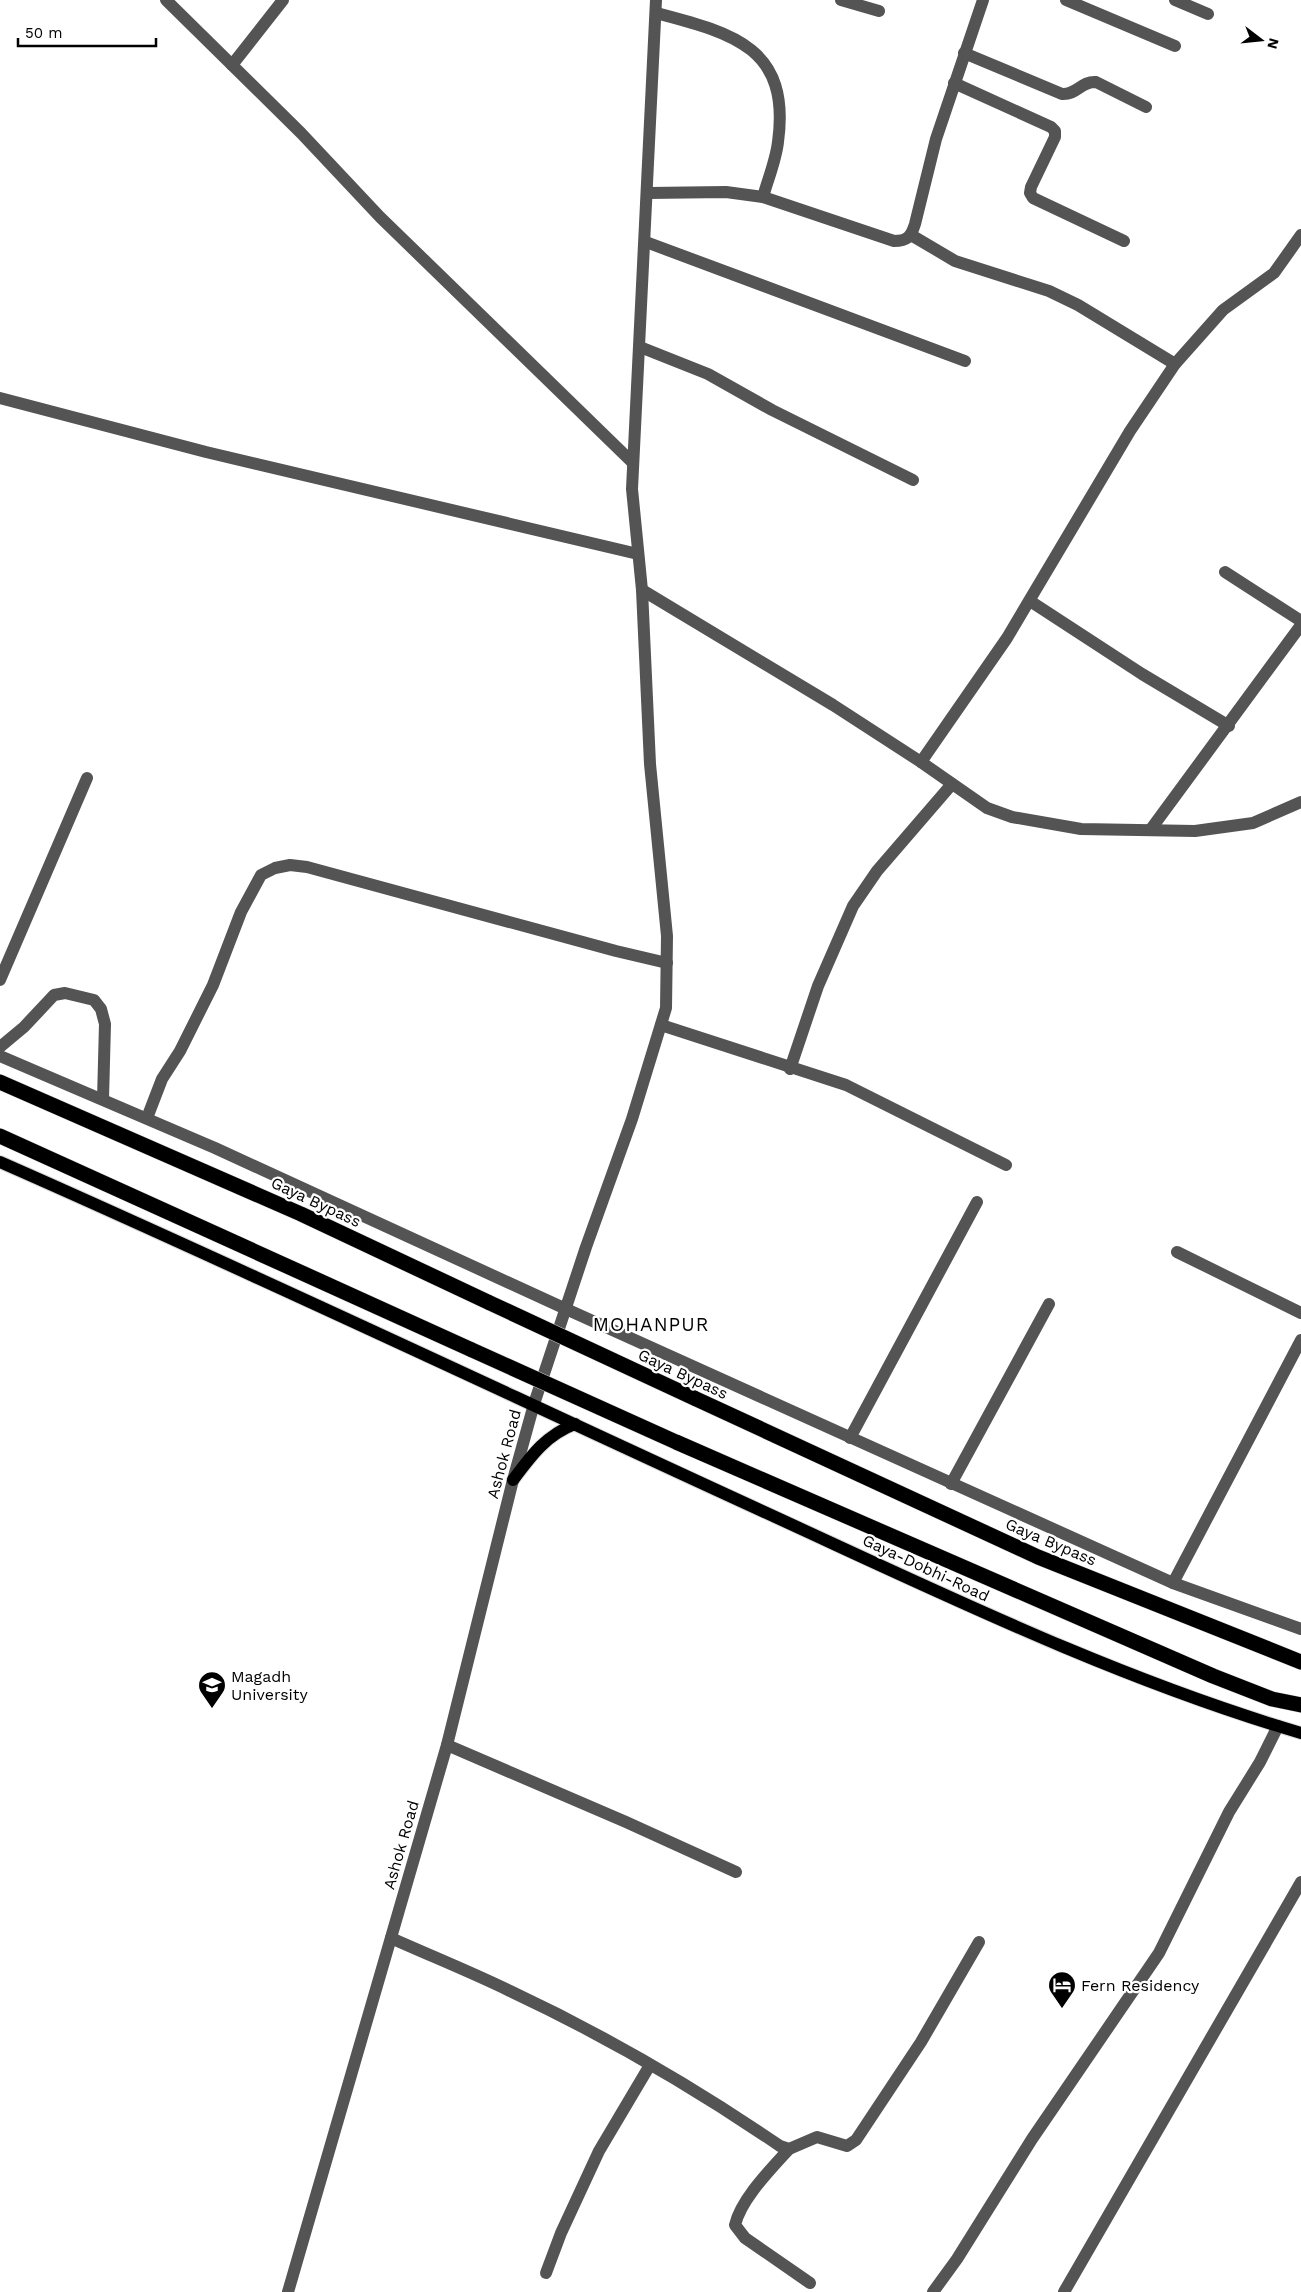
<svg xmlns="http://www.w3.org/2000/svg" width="1301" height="2292" viewBox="0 0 1301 2292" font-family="'Work Sans',sans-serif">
  <rect width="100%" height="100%" fill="#fff"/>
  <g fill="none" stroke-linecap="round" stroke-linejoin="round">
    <!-- major casing -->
    <g stroke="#dbdbdb" stroke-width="14">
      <g id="major">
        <path d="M0 1162C255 1274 507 1394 760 1510 937 1591 1114 1678 1301 1733"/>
        <path d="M513 1480C531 1456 546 1435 575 1424"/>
      </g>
    </g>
    <!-- highway casing -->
    <g stroke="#dbdbdb" stroke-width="16">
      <g id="highway">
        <path d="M0 1082 301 1214 490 1303"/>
        <path d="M0 1136 472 1350"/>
        <path d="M694 1398 1038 1557 1301 1662"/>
        <path d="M676 1442 1213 1676 1272 1699 1301 1705"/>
      </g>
    </g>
    <!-- minor -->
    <g stroke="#545454" stroke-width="12">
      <path d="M166 0 301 133 380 217 632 462"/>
      <path d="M841 0 879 11"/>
      <path d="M1066 0 1175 46"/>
      <path d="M1175 0 1208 14"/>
      <path d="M656 13C732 33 791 47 778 142 776 160 768 179 763 197"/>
      <path d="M964 53 1062 94C1077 95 1081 81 1096 82L1146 107"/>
      <path d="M232 65 283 0"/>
      <path d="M954 83 1051 127 1055 131V137L1031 187 1030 193 1033 198 1124 241"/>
      <path d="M648 193 726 192 763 197 894 241C907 241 911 237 915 224L936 139 983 0"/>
      <path d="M911 235 955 261 1049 291 1078 305 1175 364"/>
      <path d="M646 242 965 361"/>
      <path d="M640 347 708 374 772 410 913 480"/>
      <path d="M0 398 206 452 638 554"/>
      <path d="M1225 572 1301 621"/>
      <path d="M642 590 833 705 921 762 987 808 1012 817 1081 829 1195 831 1253 823 1301 802"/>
      <path d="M1030 601 1142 674 1229 726"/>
      <path d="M921 762 1007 638 1130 431 1175 364 1223 310 1274 273 1301 235"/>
      <path d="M1151 829 1301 625"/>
      <path d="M0 980 87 778"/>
      <path d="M661 1025 846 1085 1006 1165"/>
      <path d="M0 1047 24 1027 54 995 65 993 94 1000 101 1009 105 1024 103 1099"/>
      <path d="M0 1056 215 1148 566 1309 1173 1583 1301 1629"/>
      <path d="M790 1069 818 986 853 906 877 871 952 784"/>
      <path d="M147 1118 162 1079 180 1051 213 985 241 912 261 875 275 868 290 865 307 867 616 951 667 963"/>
      <path d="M1177 1252 1301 1313"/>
      <path d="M850 1438 977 1202"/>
      <path d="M951 1484 1049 1304"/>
      <path d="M1173 1583 1301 1340"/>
      <path d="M447 1745 626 1822 736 1872"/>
      <path d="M391 1938C431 1956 471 1972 510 1991 604 2035 695 2088 780 2146L789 2149 817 2137 847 2146 856 2140 921 2042 979 1942"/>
      <path d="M789 2149C771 2169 741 2199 735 2225L745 2238 810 2283"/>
      <path d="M546 2273 561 2233 599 2151 650 2065"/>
      <path d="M288 2292 447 1745 513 1480 534 1404 586 1247 632 1119 666 1008 667 936 650 764 642 590 632 489 656 0"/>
      <path d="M933 2292 957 2259 1032 2139 1159 1953 1229 1812 1260 1762 1278 1726"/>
      <path d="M1064 2292 1301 1882"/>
    </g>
    <!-- major -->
    <use href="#major" stroke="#000" stroke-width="12"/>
    <!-- highway -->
    <use href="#highway" stroke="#000" stroke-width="15"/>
    <!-- highway-bridge casing -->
    <g stroke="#dbdbdb" stroke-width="16" stroke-linecap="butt">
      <g id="highway-bridge">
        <path d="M490 1303 694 1398"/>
        <path d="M472 1350 676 1442"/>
      </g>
    </g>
    <!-- highway-bridge -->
    <use href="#highway-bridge" stroke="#000" stroke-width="15"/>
  </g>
  <!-- icons -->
  <defs>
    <g id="university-pin" transform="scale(1.4375)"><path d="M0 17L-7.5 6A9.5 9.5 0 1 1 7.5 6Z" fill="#000" stroke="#fff"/><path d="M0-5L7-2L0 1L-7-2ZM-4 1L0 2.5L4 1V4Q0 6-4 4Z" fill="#fff"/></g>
    <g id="hotel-pin" transform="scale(1.4375)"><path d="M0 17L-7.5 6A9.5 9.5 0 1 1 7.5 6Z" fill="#000" stroke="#fff"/><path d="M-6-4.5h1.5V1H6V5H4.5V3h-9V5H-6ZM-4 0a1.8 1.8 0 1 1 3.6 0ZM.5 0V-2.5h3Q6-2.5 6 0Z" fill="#fff"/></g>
  </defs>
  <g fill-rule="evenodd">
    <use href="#university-pin" x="212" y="1685"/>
    <use href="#hotel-pin" x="1062" y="1985"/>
  </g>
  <g text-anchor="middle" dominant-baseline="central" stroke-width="4.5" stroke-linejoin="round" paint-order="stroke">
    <!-- street labels -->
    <g font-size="16" fill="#000" stroke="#fff">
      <text transform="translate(316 1202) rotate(25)">Gaya Bypass</text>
      <text transform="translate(683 1374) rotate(25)">Gaya Bypass</text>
      <text transform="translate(504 1454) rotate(-75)">Ashok Road</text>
      <text transform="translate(1051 1542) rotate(23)">Gaya Bypass</text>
      <text transform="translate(926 1568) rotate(25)">Gaya-Dobhi-Road</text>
      <text transform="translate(401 1845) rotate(-74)">Ashok Road</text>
    </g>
    <!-- poi labels -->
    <g font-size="16" fill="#000" stroke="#fff" text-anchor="start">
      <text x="231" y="1676">Magadh<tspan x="231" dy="18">University</tspan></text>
      <text x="1081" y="1985">Fern Residency</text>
    </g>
    <!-- quarter labels -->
    <g font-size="19" letter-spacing="1" fill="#000" stroke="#fff">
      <text x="651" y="1324">MOHANPUR</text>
    </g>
  </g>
  <!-- north arrow -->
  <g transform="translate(1261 40) rotate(106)" stroke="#ffffff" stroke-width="4" paint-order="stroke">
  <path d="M0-4L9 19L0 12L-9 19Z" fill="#000000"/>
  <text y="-8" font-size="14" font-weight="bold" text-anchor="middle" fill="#000000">N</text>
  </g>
  <!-- scale -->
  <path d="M18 38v8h138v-8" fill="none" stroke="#000000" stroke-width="2.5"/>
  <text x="25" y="38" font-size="15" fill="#000000" stroke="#ffffff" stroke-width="4" paint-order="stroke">50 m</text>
</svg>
